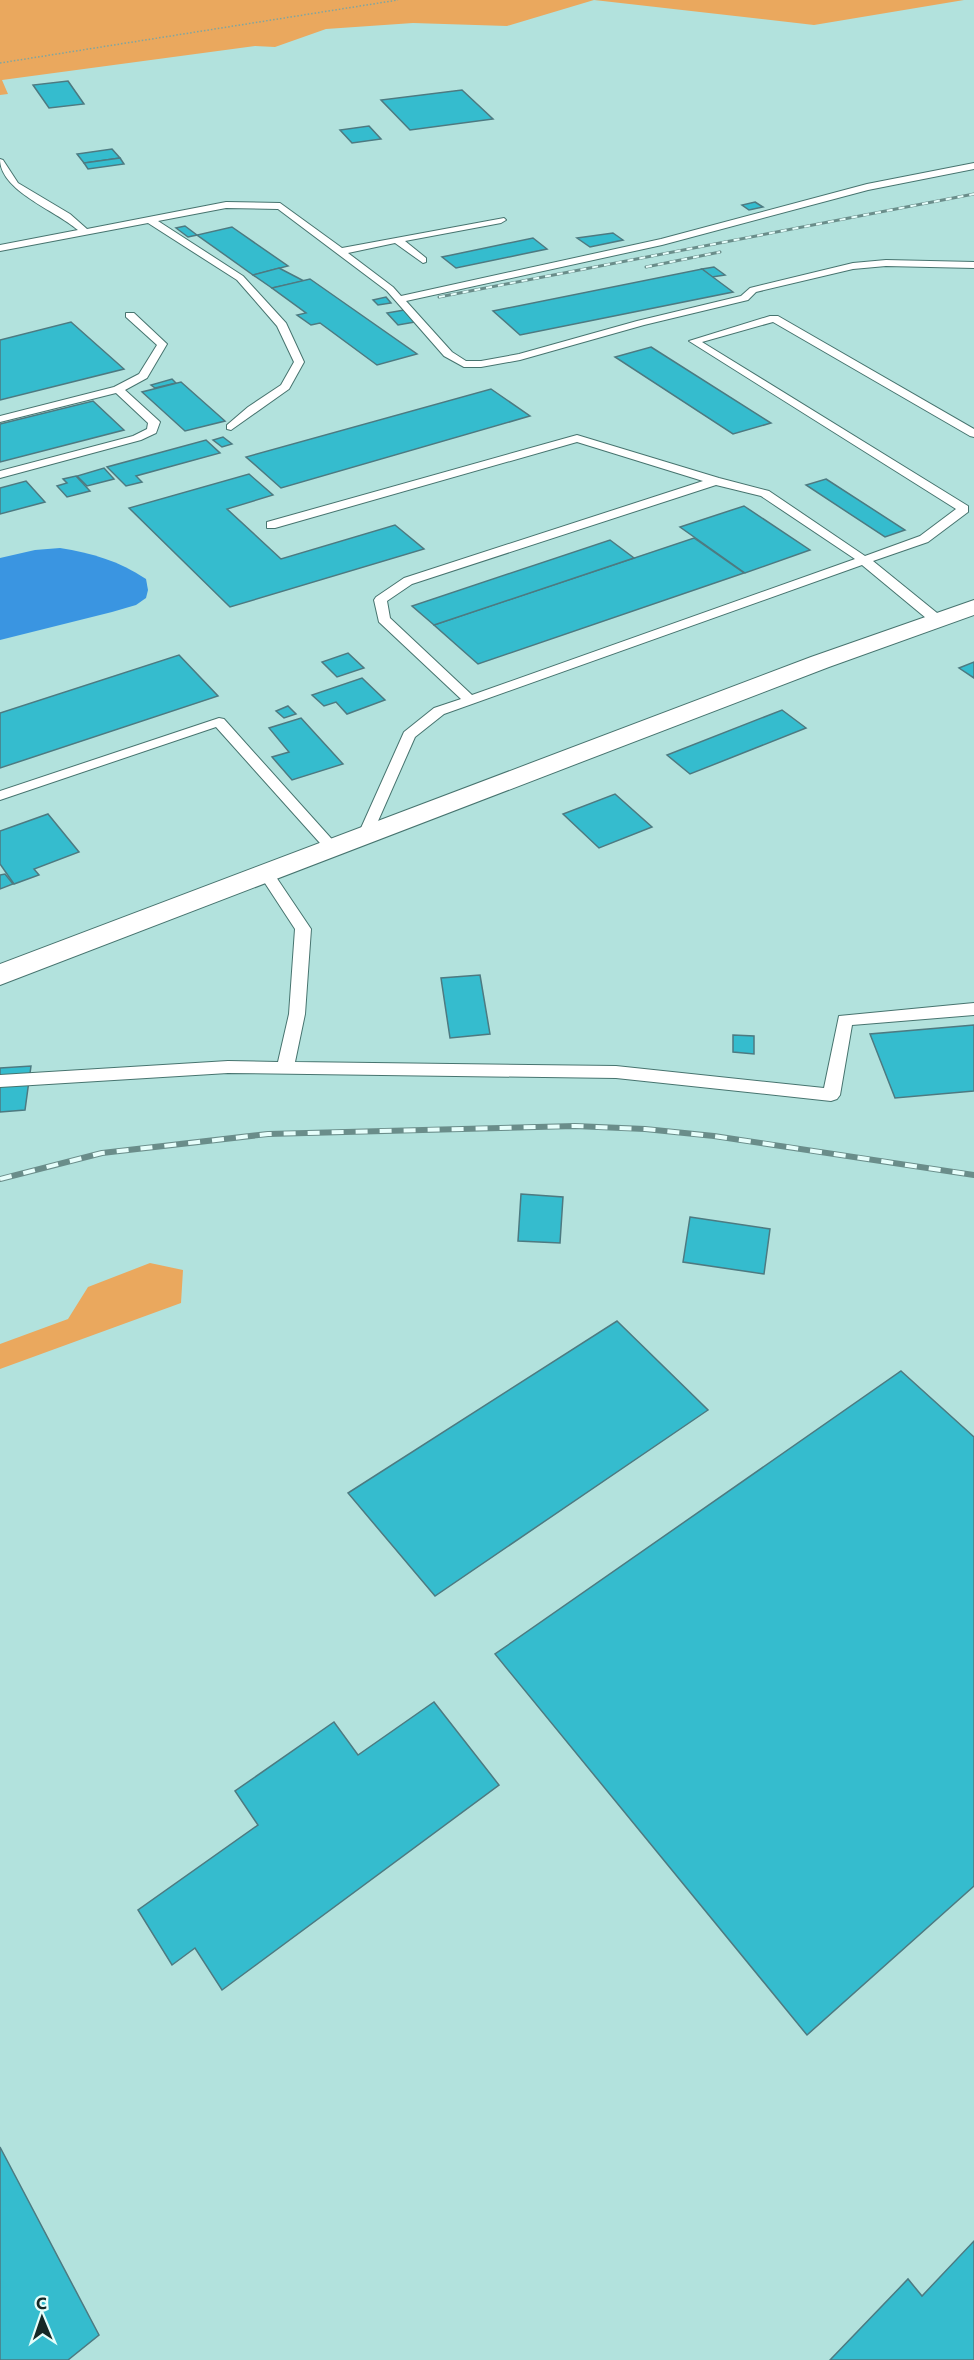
<svg xmlns="http://www.w3.org/2000/svg" width="974" height="2360" viewBox="0 0 974 2360" font-family="Commissioner,sans-serif">
  <rect width="100%" height="100%" fill="#b2e2dd"/>
  <!-- green -->
  <g fill="#eaa85e">
    <path d="M0 0H964L814 25 594 0 507 26 413 23 326 29 275 47 255 46 2 80 8 94 0 95Z"/>
    <path d="M150 1263 183 1270 181 1303 0 1369V1344L68 1319 88 1287Z"/>
  </g>
  <!-- water -->
  <path fill="#3a95e1" d="M60 548C92 553 119 561 146 579L148 590 146 598 136 605 112 612 0 640V558L35 550Z"/>
  <!-- building -->
  <g fill="#35bcce" stroke="#4d7a81" stroke-width="1.5">
    <path d="M68 81 84 104 49 108 33 85Z"/>
    <path d="M462 90 493 119 410 130 381 100Z"/>
    <path d="M369 126 381 139 352 143 340 130Z"/>
    <path d="M112 149 120 158 84 163 77 154Z"/>
    <path d="M120 158 124 164 88 169 84 163Z"/>
    <path d="M755 202 763 207 749 210 742 205Z"/>
    <path d="M185 226 197 235 188 237 176 228Z"/>
    <path d="M232 227 288 266 253 275 197 235Z"/>
    <path d="M613 233 623 240 590 247 577 238Z"/>
    <path d="M533 238 547 249 456 268 442 257Z"/>
    <path d="M714 267 725 275 712 277 702 269Z"/>
    <path d="M279 268 304 281 272 288 253 275Z"/>
    <path d="M702 269 733 292 520 335 493 311Z"/>
    <path d="M310 279 340 300 417 354 377 365 320 323 311 325 297 315 306 313 272 288Z"/>
    <path d="M386 297 391 303 378 305 373 300Z"/>
    <path d="M404 310 415 322 398 325 387 313Z"/>
    <path d="M71 322 124 369 0 400V340Z"/>
    <path d="M651 347 771 423 733 434 615 357Z"/>
    <path d="M172 379 176 383 155 388 151 385Z"/>
    <path d="M181 382 225 421 185 431 142 392Z"/>
    <path d="M491 389 530 416 281 488 246 457Z"/>
    <path d="M93 401 124 430 0 462V424Z"/>
    <path d="M223 437 232 444 222 447 213 440Z"/>
    <path d="M206 440 220 453 136 476 142 482 126 486 107 467Z"/>
    <path d="M104 468 114 479 87 486 77 476Z"/>
    <path d="M249 474 273 495 227 509 281 559 395 525 424 549 230 607 129 508Z"/>
    <path d="M76 476 90 491 67 497 57 486 67 483 63 479Z"/>
    <path d="M826 479 905 530 885 537 806 485Z"/>
    <path d="M26 481 45 502 0 514V488Z"/>
    <path d="M744 506 810 550 745 573 680 527Z"/>
    <path d="M694 538 744 573 478 664 434 625Z"/>
    <path d="M610 540 634 558 434 625 412 606Z"/>
    <path d="M348 653 364 668 337 677 322 662Z"/>
    <path d="M179 655 218 696 0 768V713Z"/>
    <path d="M974 662V678L959 668Z"/>
    <path d="M362 678 385 700 347 714 336 702 324 706 312 695Z"/>
    <path d="M288 706 296 714 284 718 276 711Z"/>
    <path d="M782 710 806 728 690 774 667 755Z"/>
    <path d="M301 718 343 764 292 780 272 757 289 752 269 728Z"/>
    <path d="M615 794 652 827 599 848 563 814Z"/>
    <path d="M48 814 79 852 34 869 39 875 14 884 0 864V831Z"/>
    <path d="M5 874 13 884 0 889V875Z"/>
    <path d="M480 975 490 1034 450 1038 441 978Z"/>
    <path d="M974 1025V1091L895 1098 870 1034Z"/>
    <path d="M733 1035 754 1036V1054L733 1052Z"/>
    <path d="M31 1066 25 1110 0 1112V1068Z"/>
    <path d="M521 1194 563 1197 560 1243 518 1241Z"/>
    <path d="M690 1217 770 1229 764 1274 683 1262Z"/>
    <path d="M617 1321 708 1410 435 1596 348 1493Z"/>
    <path d="M901 1371 974 1437V1886L807 2035 495 1654Z"/>
    <path d="M434 1702 499 1785 222 1990 195 1948 172 1965 138 1910 258 1825 235 1791 334 1722 358 1755Z"/>
    <path d="M0 2147 99 2335 68 2360H0Z"/>
    <path d="M974 2241V2360H830L908 2279 922 2296Z"/>
  </g>
  <g fill="none" stroke-linecap="round" stroke-linejoin="round">
    <!-- lane casing -->
    <g stroke="#47746f" stroke-width="2">
      <g id="lane">
        <path d="M0 159 3 160 18 183 70 214 87 229 226 202 280 203 342 248 504 218 506 220 501 223 405 241 426 258V262L423 263 395 243 348 253 393 287 401 296 661 239 867 184 974 163V169L868 190 662 245 406 301 452 352 466 361H481L519 354 637 321 741 296 750 288 853 263 886 260 974 262V268L886 266 853 269 756 292 748 300 644 325 520 360 481 367H464L444 356 387 291 278 209 226 208 158 221 243 276 286 323 304 362 289 389 231 430 227 429V425L248 407 281 385 294 362 277 326 237 280 148 223 0 251V245L78 230C55 210 0 191 0 159Z"/>
        <path d="M126 313H134L167 344 147 378 125 390 158 420 160 422 156 433 141 440 0 478V471L133 436 147 429 148 423 116 393 0 422V416L114 387 139 374 157 345 126 317Z"/>
        <path d="M770 316H778L974 429V437L970 436 773 322 702 342 968 506V512L928 542 873 561 942 617 943 620 942 623H932L862 565 444 714 415 737 371 837 369 840H359L357 837 404 732 434 708 461 699 379 622 374 600 376 597 404 578 703 481 577 442 275 528H267V522L577 435 719 478 769 491 865 556 920 536 956 509 689 341ZM716 485 761 496 855 559 472 695 390 618 387 601 412 584Z"/>
        <path d="M219 718 224 719 338 846 340 849 338 852H328L216 727 0 800V791Z"/>
        <path d="M267 869 272 871 311 929 305 1014 295 1062 616 1066 824 1088 839 1016 974 1003V1015L852 1025 840 1095 837 1099 831 1101 616 1078 228 1073 0 1087V1075L228 1061 278 1062 289 1014 295 929 259 874Z"/>
      </g>
    </g>
    <!-- street casing -->
    <g stroke="#47746f" stroke-width="2">
      <path id="street" d="M974 600V615L829 667 0 985V964L811 657Z"/>
    </g>
    <!-- path -->
    <path stroke="#7ea5a1" stroke-width="1.5" stroke-dasharray="1.5 2" stroke-linecap="butt" d="M0 63 398 0"/>
    <!-- lane -->
    <use href="#lane" fill="#fff" fill-rule="evenodd"/>
    <!-- street -->
    <use href="#street" fill="#fff" fill-rule="evenodd"/>
    <!-- rail-far1 casing -->
    <g stroke="#6a8d8a" stroke-width="3">
      <g id="rail-far1">
        <path d="M646 267 720 252"/>
        <path d="M439 297 974 194"/>
      </g>
    </g>
    <!-- rail casing -->
    <g stroke="#6a8d8a" stroke-width="6">
      <path id="rail" d="M0 1179 102 1153 268 1134 575 1126 645 1129 714 1136 974 1175"/>
    </g>
    <!-- rail-far1 -->
    <use href="#rail-far1" stroke="#e6fefb" stroke-width="2" stroke-dasharray="6" stroke-linecap="butt"/>
    <!-- rail -->
    <use href="#rail" stroke="#e6fefb" stroke-width="4" stroke-dasharray="12" stroke-linecap="butt"/>
  </g>
  <!-- north arrow -->
  <g transform="translate(42 2318) rotate(358)" stroke="#e6fefb" stroke-width="4.5" paint-order="stroke">
  <path d="M0-4.5L10 22L0 15L-10 22Z" fill="#162927"/>
  <text y="-9" font-size="16" font-weight="bold" text-anchor="middle" fill="#162927">С</text>
  </g>
</svg>
